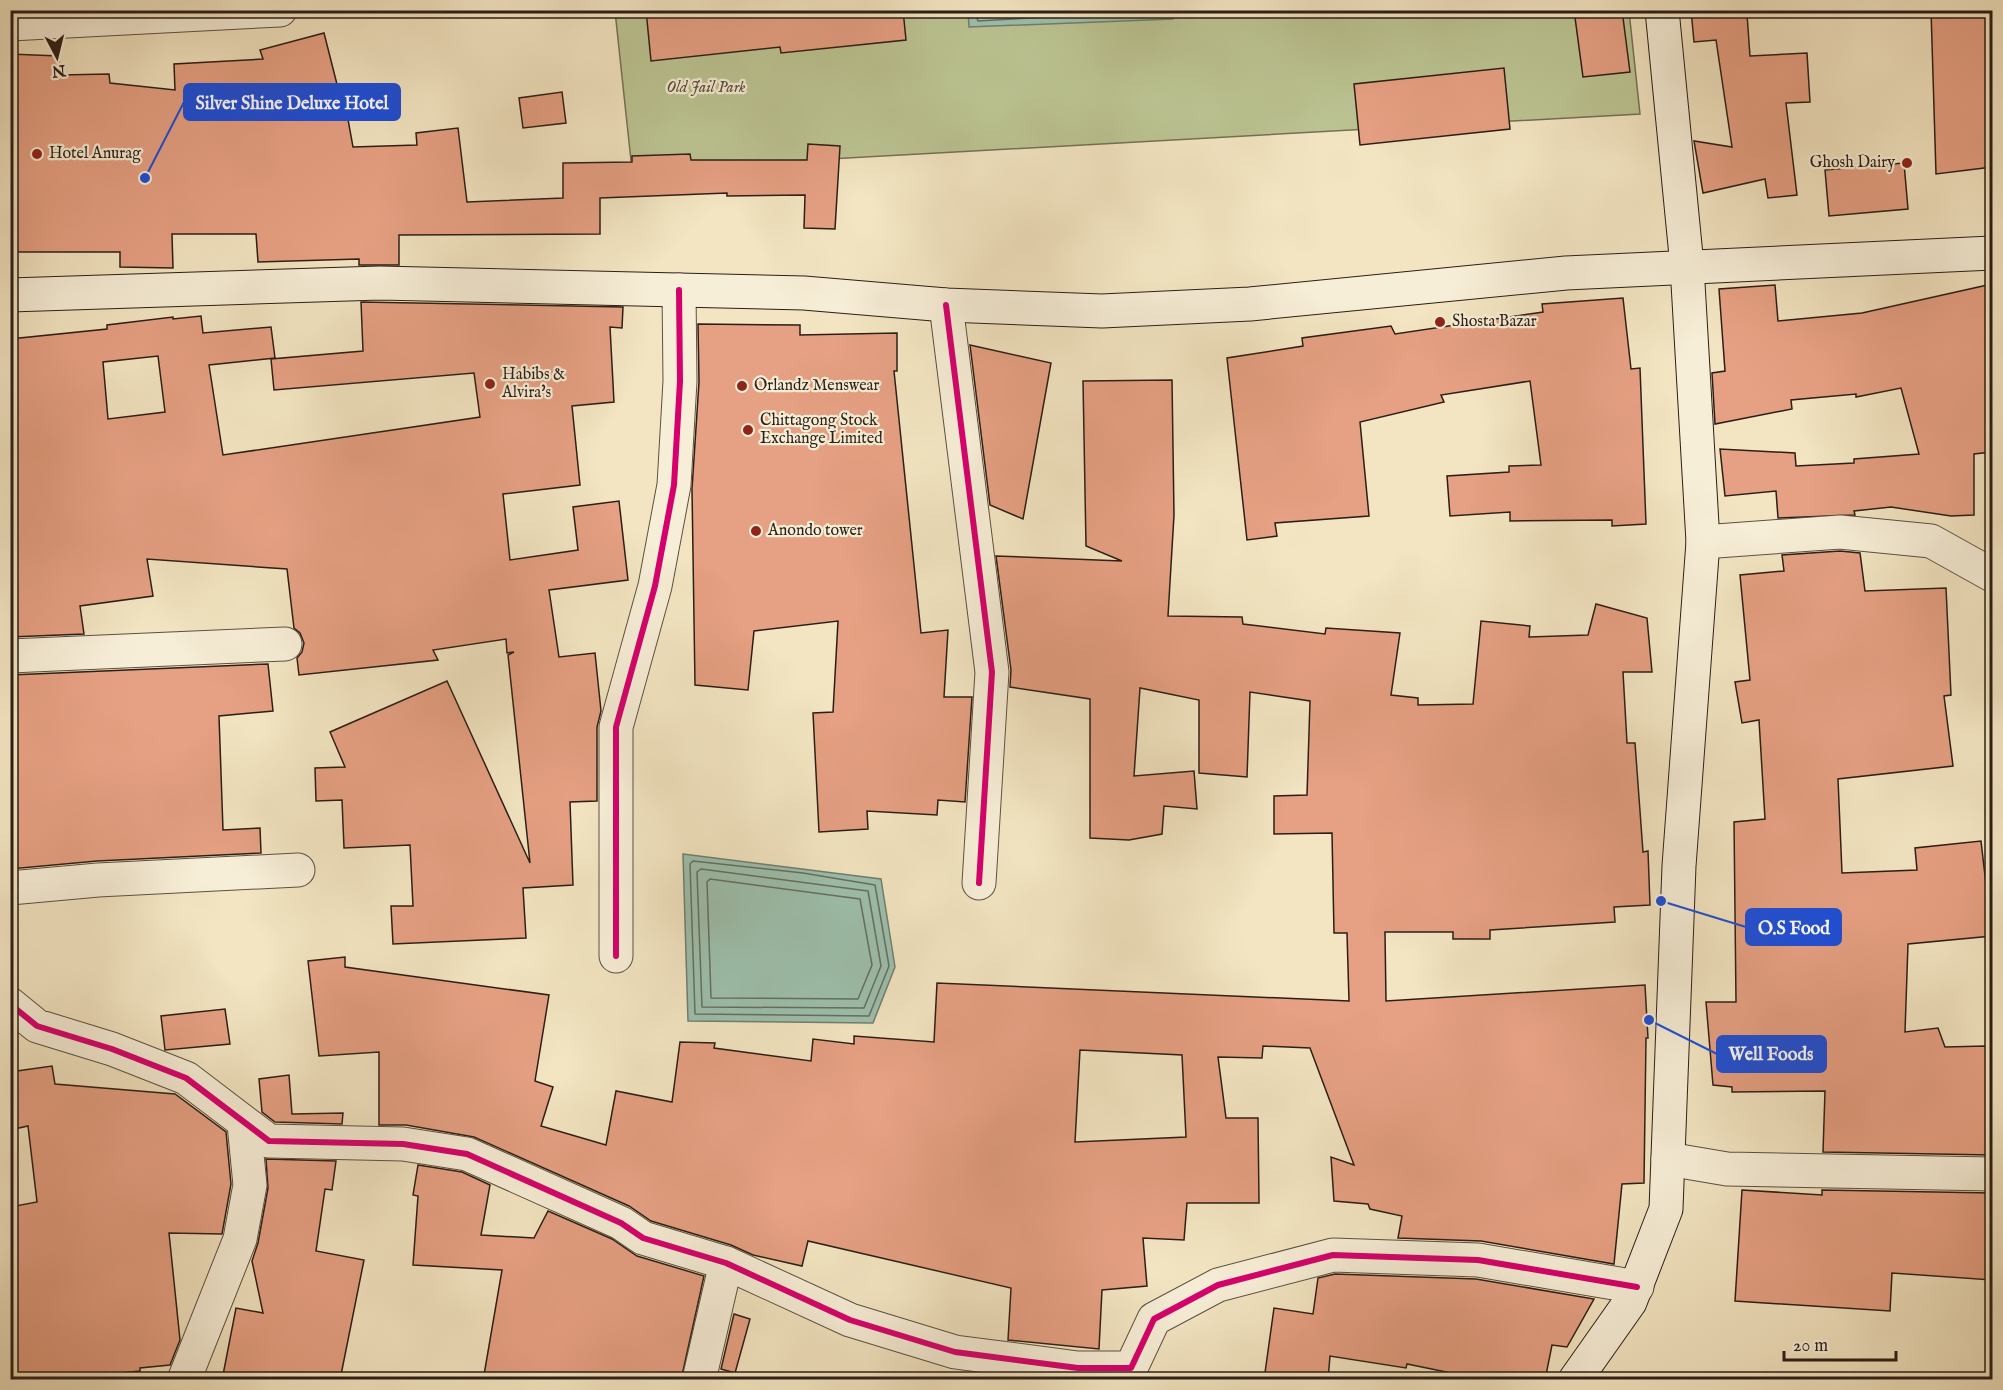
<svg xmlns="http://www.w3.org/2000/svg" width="2003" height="1390" viewBox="0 0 2003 1390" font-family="'IM FELL English',serif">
  <rect width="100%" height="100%" fill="#f3e5c2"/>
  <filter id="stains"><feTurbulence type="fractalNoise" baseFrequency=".00333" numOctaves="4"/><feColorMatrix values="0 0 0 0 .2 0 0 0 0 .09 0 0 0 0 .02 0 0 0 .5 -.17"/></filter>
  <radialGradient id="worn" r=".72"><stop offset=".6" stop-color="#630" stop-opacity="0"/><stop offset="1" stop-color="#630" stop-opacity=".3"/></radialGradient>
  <!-- green -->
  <path fill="#bcc493" stroke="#747154" stroke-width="1.5" d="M615 11H1629L1640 114 632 170Z"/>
  <!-- water -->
  <g fill="#9dc0ad" stroke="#6f7f71" stroke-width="1.5">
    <path d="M968 11V10L1177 11 1173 19 969 27Z"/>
    <path d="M683 854 881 879 895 967 873 1023 688 1021Z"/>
  </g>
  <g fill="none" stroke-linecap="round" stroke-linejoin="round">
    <!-- shore -->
    <g stroke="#646f62" stroke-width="1.5">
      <path d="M974 10 978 21 1170 10"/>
      <path d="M981 10 984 13 1043 10"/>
      <path d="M693 861 803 873 875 885 889 966 869 1016 695 1014 690 864Z"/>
      <path d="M701 869 868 891 881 966 864 1008 702 1007 697 872Z"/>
      <path d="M710 879 860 899 872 965 858 999 711 998 707 882Z"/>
    </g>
  </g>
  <!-- building -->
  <g fill="#e6a083" stroke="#2b1e16" stroke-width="1.5" fill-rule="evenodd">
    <path d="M646 10H903L906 40 781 53 780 47 651 61Z"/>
    <path d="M1574 10H1622L1630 72 1583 77Z"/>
    <path d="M1691 10H1723L1725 17 1747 14 1750 56 1807 53 1810 102 1786 103 1797 195 1768 198 1765 179 1703 193 1694 141 1732 147 1716 40 1694 42Z"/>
    <path d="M1931 10H1988L1989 26 1992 25V167L1936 174Z"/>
    <path d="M324 33 342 104 345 103 353 147 417 145 416 133 458 128 467 202 563 198V163L632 162V156L690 154 691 160H807L808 144 840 146 835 229 804 228 805 195 727 196V193L600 198V234L399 235V265H359V259L258 262 256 234H172L173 268 120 267V252H10V54L59 56 60 75 109 74 110 83 175 90 174 64 263 59 260 50Z"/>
    <path d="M1504 68 1510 129 1360 145 1354 84Z"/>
    <path d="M562 92 566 123 523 128 519 98Z"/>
    <path d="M1904 163 1908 209 1829 216 1825 170Z"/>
    <path d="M1992 284V452L1974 454V515L1951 516 1891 507 1854 511 1855 515 1778 518 1776 491 1725 496 1720 449 1795 453 1796 466 1854 463V459L1919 454 1901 388 1856 397V394L1791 400 1792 409 1715 424 1712 373 1725 371 1719 289 1775 285 1778 321 1862 313Z"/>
    <path d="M1623 298 1631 369 1640 368 1646 524 1612 526V520L1510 521V512L1450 516 1447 476 1509 472V466L1541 465 1530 381 1441 395 1444 402 1360 422 1369 516 1275 523 1277 536 1247 540 1227 358 1303 346 1302 338 1391 326 1395 334 1543 312 1542 304Z"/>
    <path d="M361 302 623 307 622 328 610 327 614 402 572 406 580 485 503 494 510 560 578 550 573 507 619 501 628 580 549 590 559 657 595 653 601 711 597 727V801L570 802 573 885 523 888 526 938 393 944 391 906H413L410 845 344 848 342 800 316 801 315 768 345 767 330 732 447 681 530 863 508 655 514 652 507 653 506 639 433 650 438 660 299 675 297 658 302 652 304 643 300 633 294 628 287 569 147 559 153 596 80 606 84 634 10 637V339L107 329V325L173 317V319L201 316 203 333 271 327 275 358 209 365 223 455 480 417 474 373 274 390 271 359 363 351ZM158 356 165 412 108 419 103 362Z"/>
    <path d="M698 324 800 325V335L897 333V371H894L921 633 948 630 944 697H972L965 802 938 800 937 815 867 811 868 829 819 832 813 713 833 712 838 621 754 631 748 690 695 685 692 489 699 382Z"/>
    <path d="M970 345 1051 363 1023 519 990 505Z"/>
    <path d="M1172 380 1174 515 1168 616 1242 617 1243 624 1325 634 1326 628 1400 633 1391 695 1418 698V705L1473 704 1481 621 1530 626 1529 637 1588 635 1596 604 1647 618 1652 672H1623L1627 743H1635L1643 852 1648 851 1650 905 1614 907 1615 922 1490 930V939H1453V932H1385L1386 1001 1645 985 1648 1038H1646L1644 1183 1622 1184 1614 1264 1481 1241 1398 1238 1402 1216 1370 1209 1368 1204 1334 1201 1331 1157 1354 1165 1310 1048 1263 1046 1262 1058 1218 1057 1226 1118H1258L1259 1203H1187L1184 1240 1143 1238 1147 1286 1102 1290 1099 1349 1008 1340 1011 1288 808 1241 802 1266 753 1255 731 1245 651 1221 629 1206 474 1137 406 1125H379V1052L319 1056 308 961 345 957V967L549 995 535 1081 553 1087 541 1126 606 1145 616 1091 672 1102 680 1042 715 1043 714 1048 811 1061 813 1039 854 1044V1036L934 1042 937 983 1349 1001 1347 933H1334L1332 833 1274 834V796L1307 795 1310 701 1250 692 1247 777 1199 773V700L1140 688 1134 776 1194 771 1197 809 1164 806 1162 834 1129 840 1090 838V699L1010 687 1011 670 996 556 1122 561 1086 546 1083 381ZM1080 1050 1182 1055 1186 1137 1075 1142Z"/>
    <path d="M1840 551 1860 553 1865 591 1946 588 1951 695 1944 696 1953 766 1838 779 1842 873 1917 870 1915 848 1981 841 1992 936 1908 944 1905 1032 1938 1028 1945 1047 1986 1046 1989 1105H1992V1155L1823 1152 1825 1091 1732 1092V1087L1713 1085 1706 1002H1736L1734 822 1765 819 1759 720 1742 723 1735 682 1750 680 1740 575 1784 571 1782 555Z"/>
    <path d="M268 664 273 711 219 716 223 830 260 828 261 853 97 861 10 869V675Z"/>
    <path d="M225 1009 230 1044 165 1050 161 1016Z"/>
    <path d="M52 1066 55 1084 175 1094 226 1132 231 1184 222 1234 169 1233 180 1340 170 1365 140 1368V1371L48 1380H10V1207L37 1202 28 1126 10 1130V1072Z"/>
    <path d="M289 1075 292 1114 343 1113 342 1124 275 1122 262 1112 259 1079Z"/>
    <path d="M266 1159 336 1161 332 1190 325 1189 316 1251 364 1260 340 1380H222L236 1308 263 1313 252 1261 258 1243 268 1188Z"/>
    <path d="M418 1165 462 1172 490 1185 481 1235 534 1238 548 1211 612 1239 637 1256 704 1276 681 1380H510L484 1375 502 1270 413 1265 418 1196 413 1195Z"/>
    <path d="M1742 1190 1822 1195V1190L1992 1193V1280L1892 1273 1890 1311 1735 1301Z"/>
    <path d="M1335 1274 1476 1279 1594 1299 1567 1347 1552 1345 1545 1380H1485L1407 1364 1406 1368 1330 1356 1328 1380H1264L1274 1308 1313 1314 1318 1278Z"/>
    <path d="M734 1314 750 1319 735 1373 721 1369Z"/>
  </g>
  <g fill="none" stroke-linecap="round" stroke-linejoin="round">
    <!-- minor casing -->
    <g stroke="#5d5041" stroke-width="35">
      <g id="minor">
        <path d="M10 24 280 10"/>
        <path d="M946 305 992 672 979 883"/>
        <path d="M1703 542 1840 532 1931 541 1992 575"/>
        <path d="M10 656 285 644"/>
        <path d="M10 888 98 880 298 870"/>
        <path d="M616 956V727L655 586 674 485 680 381 679 290"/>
        <path d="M10 1004 37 1026 112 1049 186 1078 269 1141 403 1144 467 1154 621 1223 643 1238 726 1263 850 1320 955 1352 1078 1368H1131L1154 1319 1218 1285 1333 1255 1478 1260 1637 1287"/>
        <path d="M1668 1159 1727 1169 1992 1174"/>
        <path d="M184 1380 240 1239 250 1185 244 1124"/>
        <path d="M699 1380 726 1263"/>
      </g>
    </g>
    <!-- secondary casing -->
    <g stroke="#2b1e16" stroke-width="35">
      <g id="secondary">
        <path d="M10 295 380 283 804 293 946 305 1102 311 1250 304 1566 273 1992 253"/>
        <path d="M1575 1380 1630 1302 1666 1209 1679 866 1703 542 1687 266 1662 10"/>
      </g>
    </g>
    <!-- minor -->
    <use href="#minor" stroke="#f7eed7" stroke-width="33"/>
    <!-- secondary -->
    <use href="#secondary" stroke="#f7eed7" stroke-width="33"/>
    <!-- cycleway casing -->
    <g stroke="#f7eed7" stroke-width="10">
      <g id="cycleway">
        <path d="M946 305 992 672 979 883"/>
        <path d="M616 956V727L655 586 674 485 680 381 679 290"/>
        <path d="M10 1004 37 1026 112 1049 186 1078 269 1141 403 1144 467 1154 621 1223 643 1238 726 1263 850 1320 955 1352 1078 1368H1131L1154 1319 1218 1285 1333 1255 1478 1260 1637 1287"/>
      </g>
    </g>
    <!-- cycleway -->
    <use href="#cycleway" stroke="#d6006c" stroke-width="6"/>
  </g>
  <!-- markers -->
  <g fill="#8f2418" stroke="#f7eed7" stroke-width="2">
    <circle cx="37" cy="154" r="6"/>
    <circle cx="1907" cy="163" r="6"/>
    <circle cx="1440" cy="322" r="6"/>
    <circle cx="490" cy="384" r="6"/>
    <circle cx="742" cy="386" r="6"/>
    <circle cx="748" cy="430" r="6"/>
    <circle cx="756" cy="531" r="6"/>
  </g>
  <g text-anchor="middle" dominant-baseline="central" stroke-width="4.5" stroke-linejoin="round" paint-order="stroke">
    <!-- park labels -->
    <g font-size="16" font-style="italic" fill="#56503c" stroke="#f7eed7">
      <text x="706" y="88">Old Jail Park</text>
    </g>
    <!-- poi labels -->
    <g font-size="16" fill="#2b1e16" stroke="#f7eed7" text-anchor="start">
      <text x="49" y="154">Hotel Anurag</text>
      <text x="1895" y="163" text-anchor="end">Ghosh Dairy</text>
      <text x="1452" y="322">Shosta Bazar</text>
      <text x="502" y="375">Habibs &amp;<tspan x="502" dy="18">Alvira's</tspan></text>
      <text x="754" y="386">Orlandz Menswear</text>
      <text x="760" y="421">Chittagong Stock<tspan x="760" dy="18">Exchange Limited</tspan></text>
      <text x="768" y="531">Anondo tower</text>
    </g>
  </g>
  <!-- callouts -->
  <path fill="none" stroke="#1d4ed8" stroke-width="2" d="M145 178L184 102M1661 901L1746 927M1649 1020L1717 1054"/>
  <g fill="#1d4ed8" stroke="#f7eed7" stroke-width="2">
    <circle cx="145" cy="178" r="6"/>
    <circle cx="1661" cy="901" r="6"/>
    <circle cx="1649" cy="1020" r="6"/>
  </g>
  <g fill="#1d4ed8" stroke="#1d4ed8" stroke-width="2">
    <rect x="184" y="84" width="216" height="36" rx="6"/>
    <rect x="1746" y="909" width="95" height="36" rx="6"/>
    <rect x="1717" y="1036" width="109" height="36" rx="6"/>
  </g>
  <g font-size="18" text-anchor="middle" font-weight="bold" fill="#fff">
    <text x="292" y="109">Silver Shine Deluxe Hotel</text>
    <text x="1794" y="934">O.S Food</text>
    <text x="1771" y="1060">Well Foods</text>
  </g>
  <!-- margin -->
  <rect width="2003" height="1390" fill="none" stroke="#f3e5c2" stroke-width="36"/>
  <rect x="12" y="12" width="1979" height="1366" fill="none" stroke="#2b1e16" stroke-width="3"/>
  <rect x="18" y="18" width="1967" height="1354" fill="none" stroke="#2b1e16" stroke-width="1.5"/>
  <!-- north arrow -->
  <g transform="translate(57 57) rotate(173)" stroke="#f7eed7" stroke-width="4.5" paint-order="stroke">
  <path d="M0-4.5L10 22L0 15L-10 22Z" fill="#2b1e16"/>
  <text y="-9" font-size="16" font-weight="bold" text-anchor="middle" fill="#2b1e16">N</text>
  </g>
  <!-- scale -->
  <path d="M1784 1351v9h112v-9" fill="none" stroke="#2b1e16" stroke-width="3"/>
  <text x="1793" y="1351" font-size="18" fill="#2b1e16" stroke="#f7eed7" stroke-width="4.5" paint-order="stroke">20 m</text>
  <rect width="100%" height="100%" filter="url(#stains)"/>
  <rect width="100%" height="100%" fill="url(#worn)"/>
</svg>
